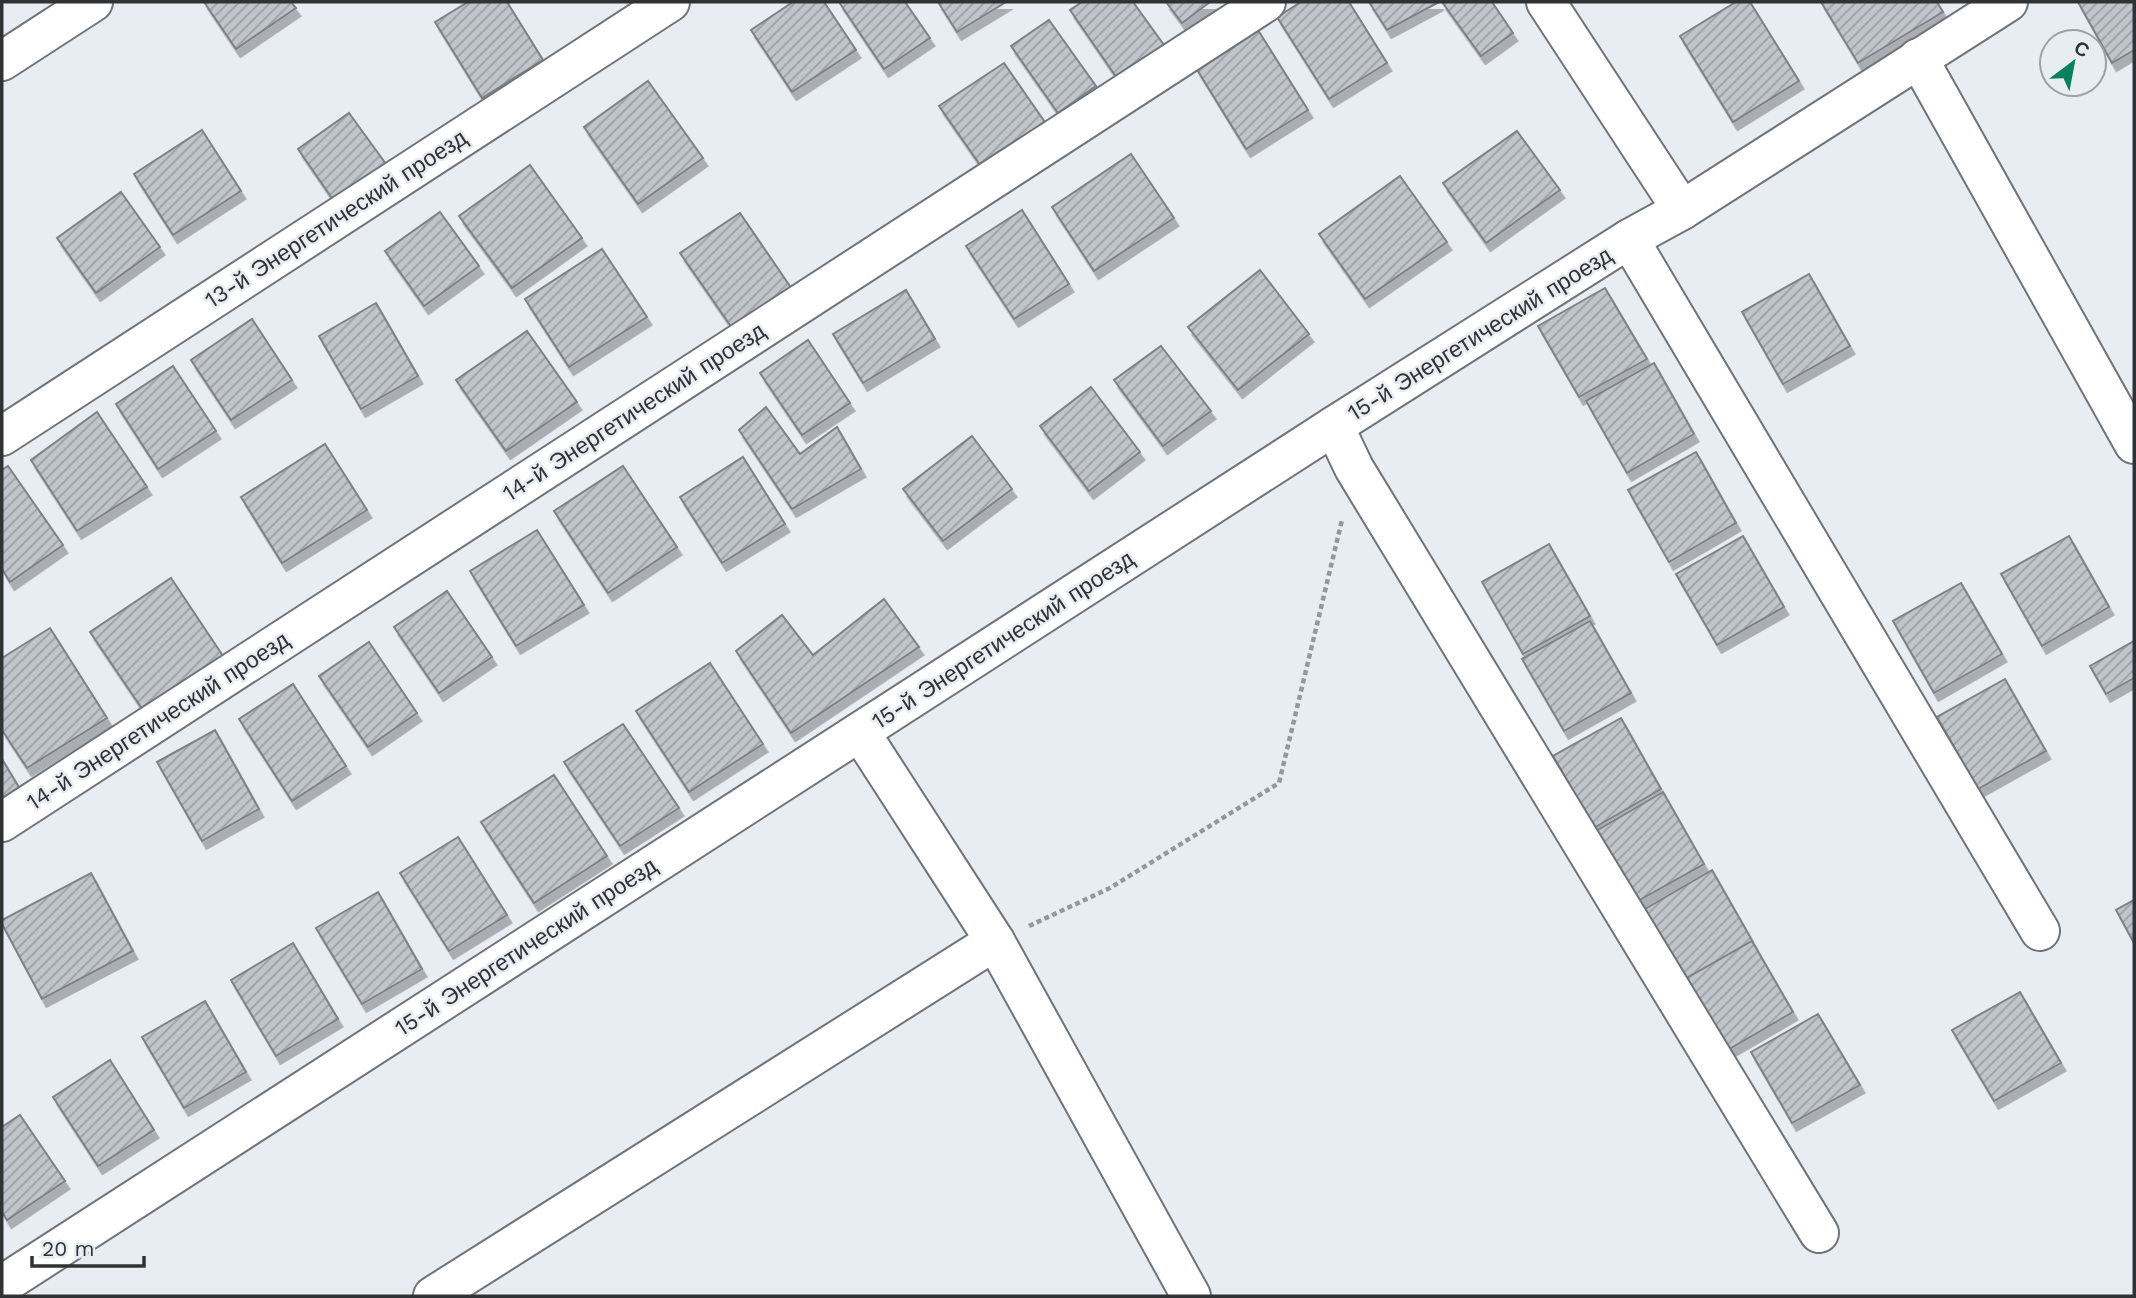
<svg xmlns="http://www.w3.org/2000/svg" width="2136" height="1298" viewBox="0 0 2136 1298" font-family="'Work Sans',sans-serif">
  <defs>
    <pattern id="building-hatch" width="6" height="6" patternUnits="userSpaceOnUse" patternTransform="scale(1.75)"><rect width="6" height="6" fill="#c0c4cb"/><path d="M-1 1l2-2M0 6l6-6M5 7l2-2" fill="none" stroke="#9ca0a6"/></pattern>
    <filter id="shadow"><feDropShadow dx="4.5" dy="8" stdDeviation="0" flood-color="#0004"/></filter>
  </defs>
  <rect width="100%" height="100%" fill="#e8ecf3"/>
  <!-- building -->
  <g fill="url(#building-hatch)" stroke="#7e8187" stroke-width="2" filter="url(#shadow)">
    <path d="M204 2H291L296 8 236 49Z"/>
    <path d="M468 2H507L543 60 482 98 435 22Z"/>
    <path d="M793 2H824L856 50 792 92 751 30Z"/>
    <path d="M839 2H905L930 38 884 69Z"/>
    <path d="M938 2H1006L957 32Z"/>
    <path d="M1082 2H1133L1164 45 1117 78 1070 10Z"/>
    <path d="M1166 2H1210L1182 23Z"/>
    <path d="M1301 2H1349L1387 63 1329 99 1277 17Z"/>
    <path d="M1369 2H1439L1387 30Z"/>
    <path d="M1442 2H1492L1513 33 1481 56Z"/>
    <path d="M1736 2H1750L1799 81 1733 122 1680 36Z"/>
    <path d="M1821 2H1937L1943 12 1858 63Z"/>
    <path d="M2078 2H2134V50L2112 63Z"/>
    <path d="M1049 20 1096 86 1058 113 1011 46Z"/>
    <path d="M1258 30 1308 110 1246 149 1196 68Z"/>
    <path d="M1004 63 1049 128 985 172 939 106Z"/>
    <path d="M648 81 703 158 638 204 584 127Z"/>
    <path d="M349 113 386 164 334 201 298 149Z"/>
    <path d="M202 130 241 191 173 235 134 174Z"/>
    <path d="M1517 131 1560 190 1486 243 1443 183Z"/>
    <path d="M1131 154 1174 218 1094 271 1052 207Z"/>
    <path d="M530 165 582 238 512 288 459 216Z"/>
    <path d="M1400 176 1447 242 1365 299 1319 234Z"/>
    <path d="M121 192 160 247 96 293 57 238Z"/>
    <path d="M1022 210 1069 284 1014 319 966 246Z"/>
    <path d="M440 212 479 266 424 306 385 251Z"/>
    <path d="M740 213 796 295 737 335 680 253Z"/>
    <path d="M602 249 647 317 569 367 525 299Z"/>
    <path d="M1260 270 1309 334 1238 390 1188 327Z"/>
    <path d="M1809 274 1850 346 1783 384 1742 312Z"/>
    <path d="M1605 288 1647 359 1579 397 1538 326Z"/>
    <path d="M906 290 935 339 863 383 833 334Z"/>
    <path d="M376 303 418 376 361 409 319 336Z"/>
    <path d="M252 319 292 380 231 420 191 360Z"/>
    <path d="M527 331 577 402 506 451 456 380Z"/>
    <path d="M808 340 850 403 802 435 760 373Z"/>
    <path d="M1161 346 1211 411 1163 446 1114 380Z"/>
    <path d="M1654 363 1694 434 1627 473 1586 401Z"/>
    <path d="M173 366 216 431 158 469 116 404Z"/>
    <path d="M1091 387 1140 452 1089 491 1040 426Z"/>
    <path d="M766 407 800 454 837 427 861 469 792 509 739 430Z"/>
    <path d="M97 412 147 487 77 531 31 460Z"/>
    <path d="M972 436 1012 489 943 541 903 489Z"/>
    <path d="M325 444 367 510 282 563 241 497Z"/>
    <path d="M1696 452 1736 523 1669 562 1628 490Z"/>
    <path d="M743 457 785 524 722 563 680 497Z"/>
    <path d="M8 466 63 545 10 582 2 569V470Z"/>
    <path d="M623 466 677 547 608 593 554 511Z"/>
    <path d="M537 530 584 605 516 646 470 571Z"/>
    <path d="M1743 536 1784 607 1717 645 1676 574Z"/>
    <path d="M2069 536 2109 607 2042 646 2001 574Z"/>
    <path d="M1549 544 1590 616 1523 654 1482 582Z"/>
    <path d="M171 578 227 662 147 716 90 632Z"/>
    <path d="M1961 583 2002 654 1934 693 1893 621Z"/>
    <path d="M447 591 492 657 439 693 394 627Z"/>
    <path d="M884 599 919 647 791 733 736 651 782 615 813 655Z"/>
    <path d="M1590 621 1631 693 1564 731 1522 659Z"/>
    <path d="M50 628 107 718 27 768 2 730V658Z"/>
    <path d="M2134 641V678L2106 694 2090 666Z"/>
    <path d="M369 642 417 713 368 747 319 676Z"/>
    <path d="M710 663 763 744 689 792 636 711Z"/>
    <path d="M2005 679 2046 751 1978 789 1937 717Z"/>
    <path d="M293 684 346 766 292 801 239 719Z"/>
    <path d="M1621 718 1661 789 1594 828 1553 756Z"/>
    <path d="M623 724 679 808 620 846 564 762Z"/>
    <path d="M215 730 259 809 202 841 157 762Z"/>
    <path d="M2 759 20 789 2 800Z"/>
    <path d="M554 775 607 856 534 903 481 822Z"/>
    <path d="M1663 792 1704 864 1636 902 1596 831Z"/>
    <path d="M458 837 507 915 449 951 400 873Z"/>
    <path d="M1712 870 1753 942 1685 980 1645 909Z"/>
    <path d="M91 873 133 951 42 999 2 924V920Z"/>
    <path d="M378 892 422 969 362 1004 316 928Z"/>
    <path d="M2134 900V943L2116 910Z"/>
    <path d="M1752 941 1793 1012 1726 1051 1685 979Z"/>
    <path d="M293 943 338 1019 276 1056 231 980Z"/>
    <path d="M2020 992 2061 1063 1994 1101 1952 1030Z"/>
    <path d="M205 1001 246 1072 184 1108 142 1037Z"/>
    <path d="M1818 1014 1860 1085 1792 1123 1751 1052Z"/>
    <path d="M110 1060 154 1130 98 1166 53 1097Z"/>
    <path d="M20 1115 65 1181 7 1220 2 1212V1127Z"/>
  </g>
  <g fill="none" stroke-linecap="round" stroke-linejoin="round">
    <!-- minor casing -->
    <g stroke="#70747a" stroke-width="42">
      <g id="minor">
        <path d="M1546 2 1682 210"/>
        <path d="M1918 58 2134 444"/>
        <path d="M2 61 93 2"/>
        <path d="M1629 239 2040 931"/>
        <path d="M1334 426 1354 468 1819 1233"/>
        <path d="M2 436 670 2"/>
        <path d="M860 732 995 941 1191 1296"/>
        <path d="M2 822 1266 2"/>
        <path d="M2 1285 1334 426 1629 239 1682 210 2008 2"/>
        <path d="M433 1296 995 941"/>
      </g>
    </g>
    <!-- path -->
    <path stroke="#94979c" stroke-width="4.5" stroke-dasharray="5 3.5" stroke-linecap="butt" d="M1029 926 1110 888 1279 783 1342 520"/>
    <!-- minor -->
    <use href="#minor" stroke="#fff" stroke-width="38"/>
  </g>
  <g text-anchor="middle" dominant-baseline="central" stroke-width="5" stroke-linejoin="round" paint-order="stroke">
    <!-- street labels -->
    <g font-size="23" fill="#303234" stroke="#e8ecf3">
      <text transform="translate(336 219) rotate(-33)">13-й Энергетический проезд</text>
      <text transform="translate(1480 334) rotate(-32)">15-й Энергетический проезд</text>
      <text transform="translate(634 412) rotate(-33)">14-й Энергетический проезд</text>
      <text transform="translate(1003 640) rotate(-33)">15-й Энергетический проезд</text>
      <text transform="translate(158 721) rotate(-33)">14-й Энергетический проезд</text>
      <text transform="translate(526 947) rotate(-33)">15-й Энергетический проезд</text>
    </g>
  </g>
  <!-- border -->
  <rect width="2136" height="1298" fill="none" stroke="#303234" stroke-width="7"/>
  <!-- north arrow -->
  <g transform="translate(2073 63) rotate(32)"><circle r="33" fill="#e8ecf3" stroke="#9ea2a7" stroke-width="2"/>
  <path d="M0-5L12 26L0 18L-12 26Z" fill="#09815f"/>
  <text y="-10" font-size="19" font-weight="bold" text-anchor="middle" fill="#303234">С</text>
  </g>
  <!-- scale -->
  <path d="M32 1256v10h112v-10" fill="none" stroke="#303234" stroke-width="3.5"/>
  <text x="42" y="1256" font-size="21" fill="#303234" stroke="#e8ecf3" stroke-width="5" paint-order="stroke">20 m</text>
</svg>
